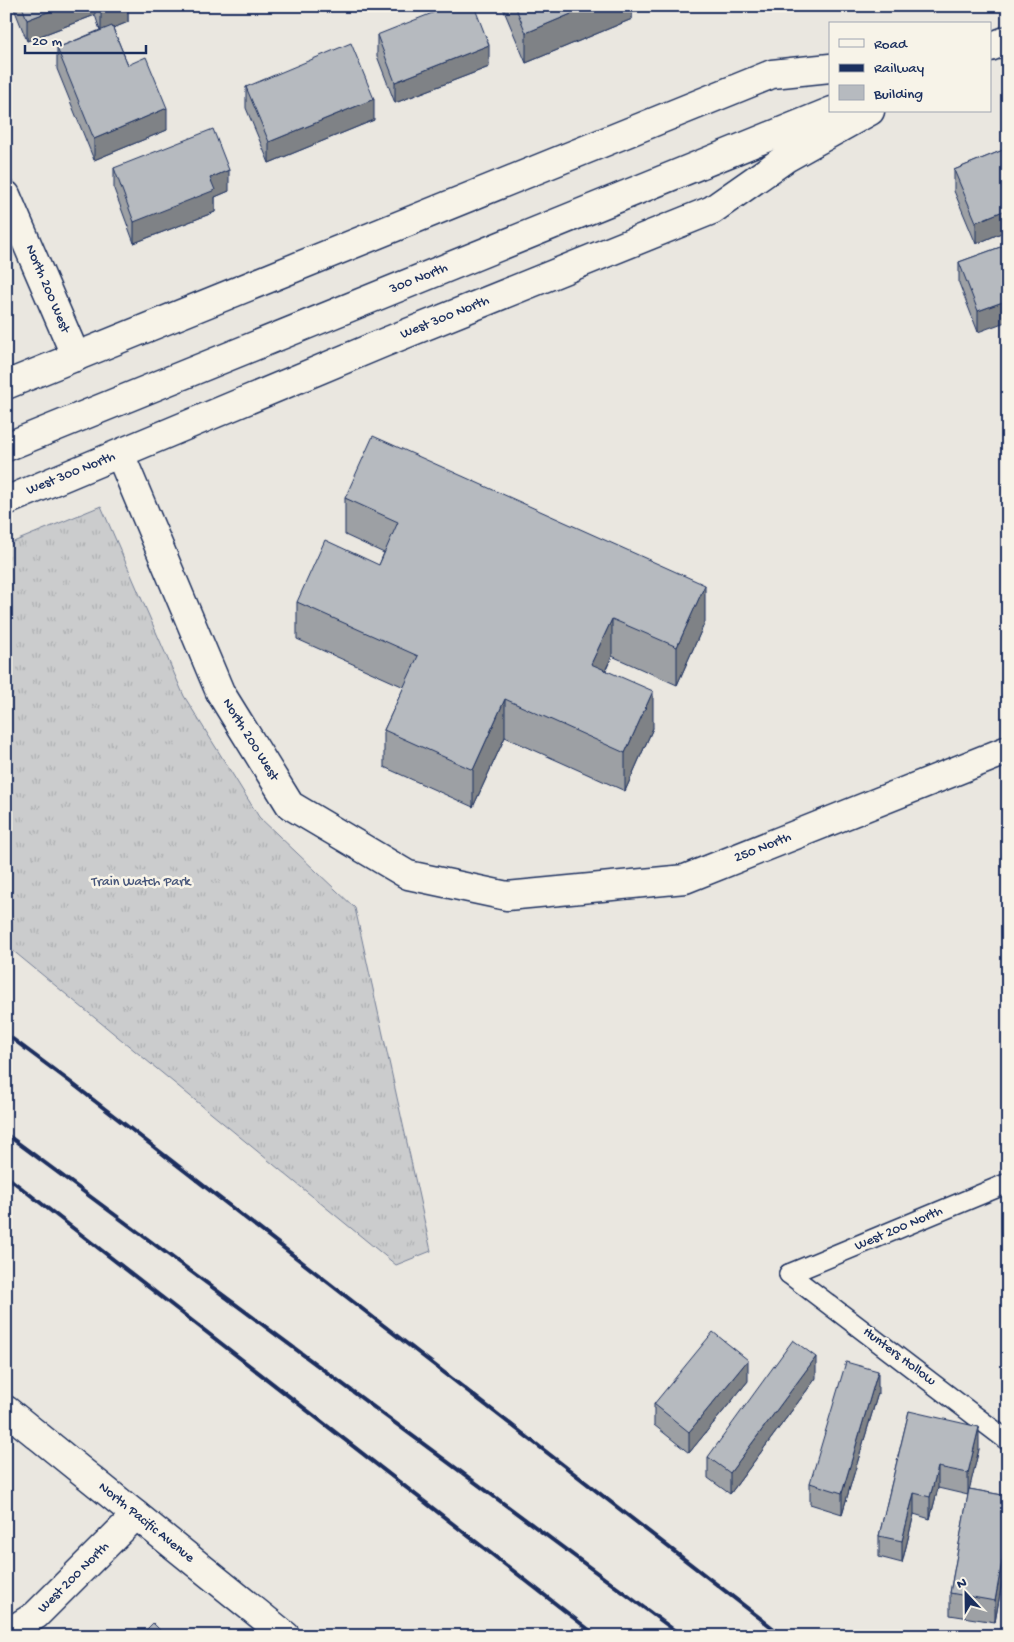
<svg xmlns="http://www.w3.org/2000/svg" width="1014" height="1642" viewBox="0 0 1014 1642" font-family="'Gochi Hand',sans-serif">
  <defs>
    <pattern id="grass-tufts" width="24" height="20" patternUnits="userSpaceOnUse" patternTransform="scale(1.25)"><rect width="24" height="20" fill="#cbcccd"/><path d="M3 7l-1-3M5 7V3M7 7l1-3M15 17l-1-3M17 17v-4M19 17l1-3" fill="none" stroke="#aeb0b2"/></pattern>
  </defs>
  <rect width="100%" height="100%" fill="#eae7e0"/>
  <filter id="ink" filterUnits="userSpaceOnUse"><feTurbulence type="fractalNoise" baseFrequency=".02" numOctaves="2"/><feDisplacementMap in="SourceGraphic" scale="10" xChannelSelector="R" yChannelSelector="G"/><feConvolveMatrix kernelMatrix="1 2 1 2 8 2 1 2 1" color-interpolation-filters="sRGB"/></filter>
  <g filter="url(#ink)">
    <!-- grass -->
    <path fill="url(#grass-tufts)" stroke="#737e96" d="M101 506 184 696 259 817 355 908 431 1251 396 1265 6 945V545Z"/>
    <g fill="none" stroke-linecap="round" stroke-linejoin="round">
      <!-- service casing -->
      <g stroke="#1b2f5e" stroke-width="22">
        <g id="service">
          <path d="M789 1274 1008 1441"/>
          <path d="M789 1274 1008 1183"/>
        </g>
      </g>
      <!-- minor casing -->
      <g stroke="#1b2f5e" stroke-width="31">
        <g id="minor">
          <path d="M6 195 76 357"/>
          <path d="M6 385 772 74 830 68"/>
          <path d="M120 454 220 692 290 805 408 875 507 896 685 879 1008 750"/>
          <path d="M6 501 383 343 712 210 786 158 870 111"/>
          <path d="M6 1410 286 1636"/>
          <path d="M6 1634 36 1615 136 1515"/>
        </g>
      </g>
      <!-- secondary casing -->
      <g stroke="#1b2f5e" stroke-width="31">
        <g id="secondary">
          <path d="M990 47 1008 40"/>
          <path d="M6 447 832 111"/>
        </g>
      </g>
      <!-- service -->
      <use href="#service" stroke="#f7f3e8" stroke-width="19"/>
      <!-- minor -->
      <use href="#minor" stroke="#f7f3e8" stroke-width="28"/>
      <!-- secondary -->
      <use href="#secondary" stroke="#f7f3e8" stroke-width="28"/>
      <!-- rail -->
      <g stroke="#1b2f5e" stroke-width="4">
        <path d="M6 1034 69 1081 783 1636"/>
        <path d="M6 1134 682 1636"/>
        <path d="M6 1176 597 1636"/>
      </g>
    </g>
    <!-- wall -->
    <g fill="#9da0a4" stroke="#1b2f5e">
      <path d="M13 6H128V22L113 28 128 65 167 130 94 160 57 69V48L100 30 95 15 27 41Z"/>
      <path d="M502 6H632V19L526 63Z"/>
      <path d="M377 35 489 67 395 103 377 56Z"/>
      <path d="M246 87 374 120 269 163 246 108Z"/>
      <path d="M1008 148V230L976 244 954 191V170Z"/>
      <path d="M114 168 229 191 215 197V212L134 243 114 189Z"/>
      <path d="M1006 245 978 332 959 283V262Z"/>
      <path d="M345 498 705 622 677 685 612 656 606 670 653 728 625 791 505 737 473 807 384 767V730L404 687 297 639V602L379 565 384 553 345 535Z"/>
      <path d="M816 1378 730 1494 708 1478V1457Z"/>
      <path d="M748 1381 689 1453 654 1425V1404Z"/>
      <path d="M878 1393 842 1514 810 1504V1483Z"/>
      <path d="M909 1411 979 1449 969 1489 1008 1496V1549L995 1622 950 1615V1593L968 1495 938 1488 930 1519 914 1514 902 1563 879 1557V1536Z"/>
    </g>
    <!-- shaded-wall -->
    <g fill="#7f8286" stroke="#1b2f5e">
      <path d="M63 6H95V15L27 41V20Z"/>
      <path d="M115 6H128V22L101 33V12Z"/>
      <path d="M590 6H632V19L526 63V33Z"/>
      <path d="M489 45V67L395 103V82Z"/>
      <path d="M374 99V120L269 163V142Z"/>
      <path d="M167 108V130L94 160V139Z"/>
      <path d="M229 170V191L215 197V212L134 243V222L210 178Z"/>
      <path d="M1008 209V230L976 244V222Z"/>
      <path d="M1008 300V321L978 332V311Z"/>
      <path d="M705 585V622L677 685V647Z"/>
      <path d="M612 619V656L591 701V664Z"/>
      <path d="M653 691V728L625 791V753Z"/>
      <path d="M505 699V737L473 807V770Z"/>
      <path d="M816 1357V1378L730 1494V1473Z"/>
      <path d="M748 1360V1381L689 1453V1432Z"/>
      <path d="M878 1371V1393L842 1514V1493Z"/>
      <path d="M979 1427V1449L968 1495V1473Z"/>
      <path d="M938 1467V1488L930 1519V1497Z"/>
      <path d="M914 1493V1514L902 1563V1541Z"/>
      <path d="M1008 1528V1549L995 1622V1601Z"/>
    </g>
    <!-- building -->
    <g fill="#b6babf" stroke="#1b2f5e">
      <path d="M22 6H63L27 20Z"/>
      <path d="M99 6H115L101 12Z"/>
      <path d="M450 6H474L489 45 395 82 377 35Z"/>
      <path d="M515 6H590L526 33Z"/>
      <path d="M112 26 128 65 146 57 167 108 94 139 57 48Z"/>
      <path d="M351 43 374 99 269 142 246 87Z"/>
      <path d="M213 129 229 170 210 178 215 190 134 222 114 168Z"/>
      <path d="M1008 148V209L976 222 954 170Z"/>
      <path d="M1006 245 1008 249V300L978 311 959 262Z"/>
      <path d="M373 436 705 585 677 647 612 619 591 664 653 691 625 753 505 699 473 770 384 730 418 656 297 602 325 540 379 565 398 522 345 498Z"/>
      <path d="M713 1332 748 1360 689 1432 654 1404Z"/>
      <path d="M793 1340 816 1357 730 1473 708 1457Z"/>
      <path d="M846 1362 878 1371 842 1493 810 1483Z"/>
      <path d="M909 1411 979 1427 968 1473 938 1467 930 1497 914 1493 902 1541 879 1536Z"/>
      <path d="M969 1489 1008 1496V1528L995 1601 950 1593Z"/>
      <path d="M153 1623 166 1636H140Z"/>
    </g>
  </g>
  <g text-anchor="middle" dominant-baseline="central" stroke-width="5" stroke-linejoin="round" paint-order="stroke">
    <!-- street labels -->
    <g font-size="14" fill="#1b2f5e" stroke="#f7f3e8">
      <text transform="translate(419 279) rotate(-22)">300 North</text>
      <text transform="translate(47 289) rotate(67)">North 200 West</text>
      <text transform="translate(445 318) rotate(-22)">West 300 North</text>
      <text transform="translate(71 474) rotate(-22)">West 300 North</text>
      <text transform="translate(250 740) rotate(58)">North 200 West</text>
      <text transform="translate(763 848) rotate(-22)">250 North</text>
      <text transform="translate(899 1229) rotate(-23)">West 200 North</text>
      <text transform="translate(899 1357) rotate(37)">Hunters Hollow</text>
      <text transform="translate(146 1523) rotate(39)">North Pacific Avenue</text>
      <text transform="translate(74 1578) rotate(-45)">West 200 North</text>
    </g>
    <!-- park labels -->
    <g font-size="14" fill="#47567a" stroke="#f7f3e8">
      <text x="141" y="882">Train Watch Park</text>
    </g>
  </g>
  <!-- margin -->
  <rect width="1014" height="1642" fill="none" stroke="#f7f3e8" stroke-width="25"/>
  <rect x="12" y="12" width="989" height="1617" fill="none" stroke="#1b2f5e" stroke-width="2" filter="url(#ink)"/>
  <!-- legend -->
  <rect x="829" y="22" width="162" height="90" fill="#f7f3e8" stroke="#9fa5b1"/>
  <rect x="839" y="39" width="25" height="8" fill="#f7f3e8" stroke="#9fa5b1"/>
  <text x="874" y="48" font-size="15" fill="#1b2f5e">Road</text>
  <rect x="839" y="64" width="25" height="8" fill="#1b2f5e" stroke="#9fa5b1"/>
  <text x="874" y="72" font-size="15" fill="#1b2f5e">Railway</text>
  <rect x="839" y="85" width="25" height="15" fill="#b6babf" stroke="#9fa5b1"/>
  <text x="874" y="98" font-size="15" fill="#1b2f5e">Building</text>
  <!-- north arrow -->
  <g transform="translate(966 1594) rotate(338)" stroke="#f7f3e8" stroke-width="4" paint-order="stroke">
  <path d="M0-4L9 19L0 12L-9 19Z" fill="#1b2f5e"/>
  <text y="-8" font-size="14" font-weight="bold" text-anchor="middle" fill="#1b2f5e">N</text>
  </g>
  <!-- scale -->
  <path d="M25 45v8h121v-8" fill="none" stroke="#1b2f5e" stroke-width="2.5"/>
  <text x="32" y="45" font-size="15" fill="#1b2f5e" stroke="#f7f3e8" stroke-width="4" paint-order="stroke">20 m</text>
</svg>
